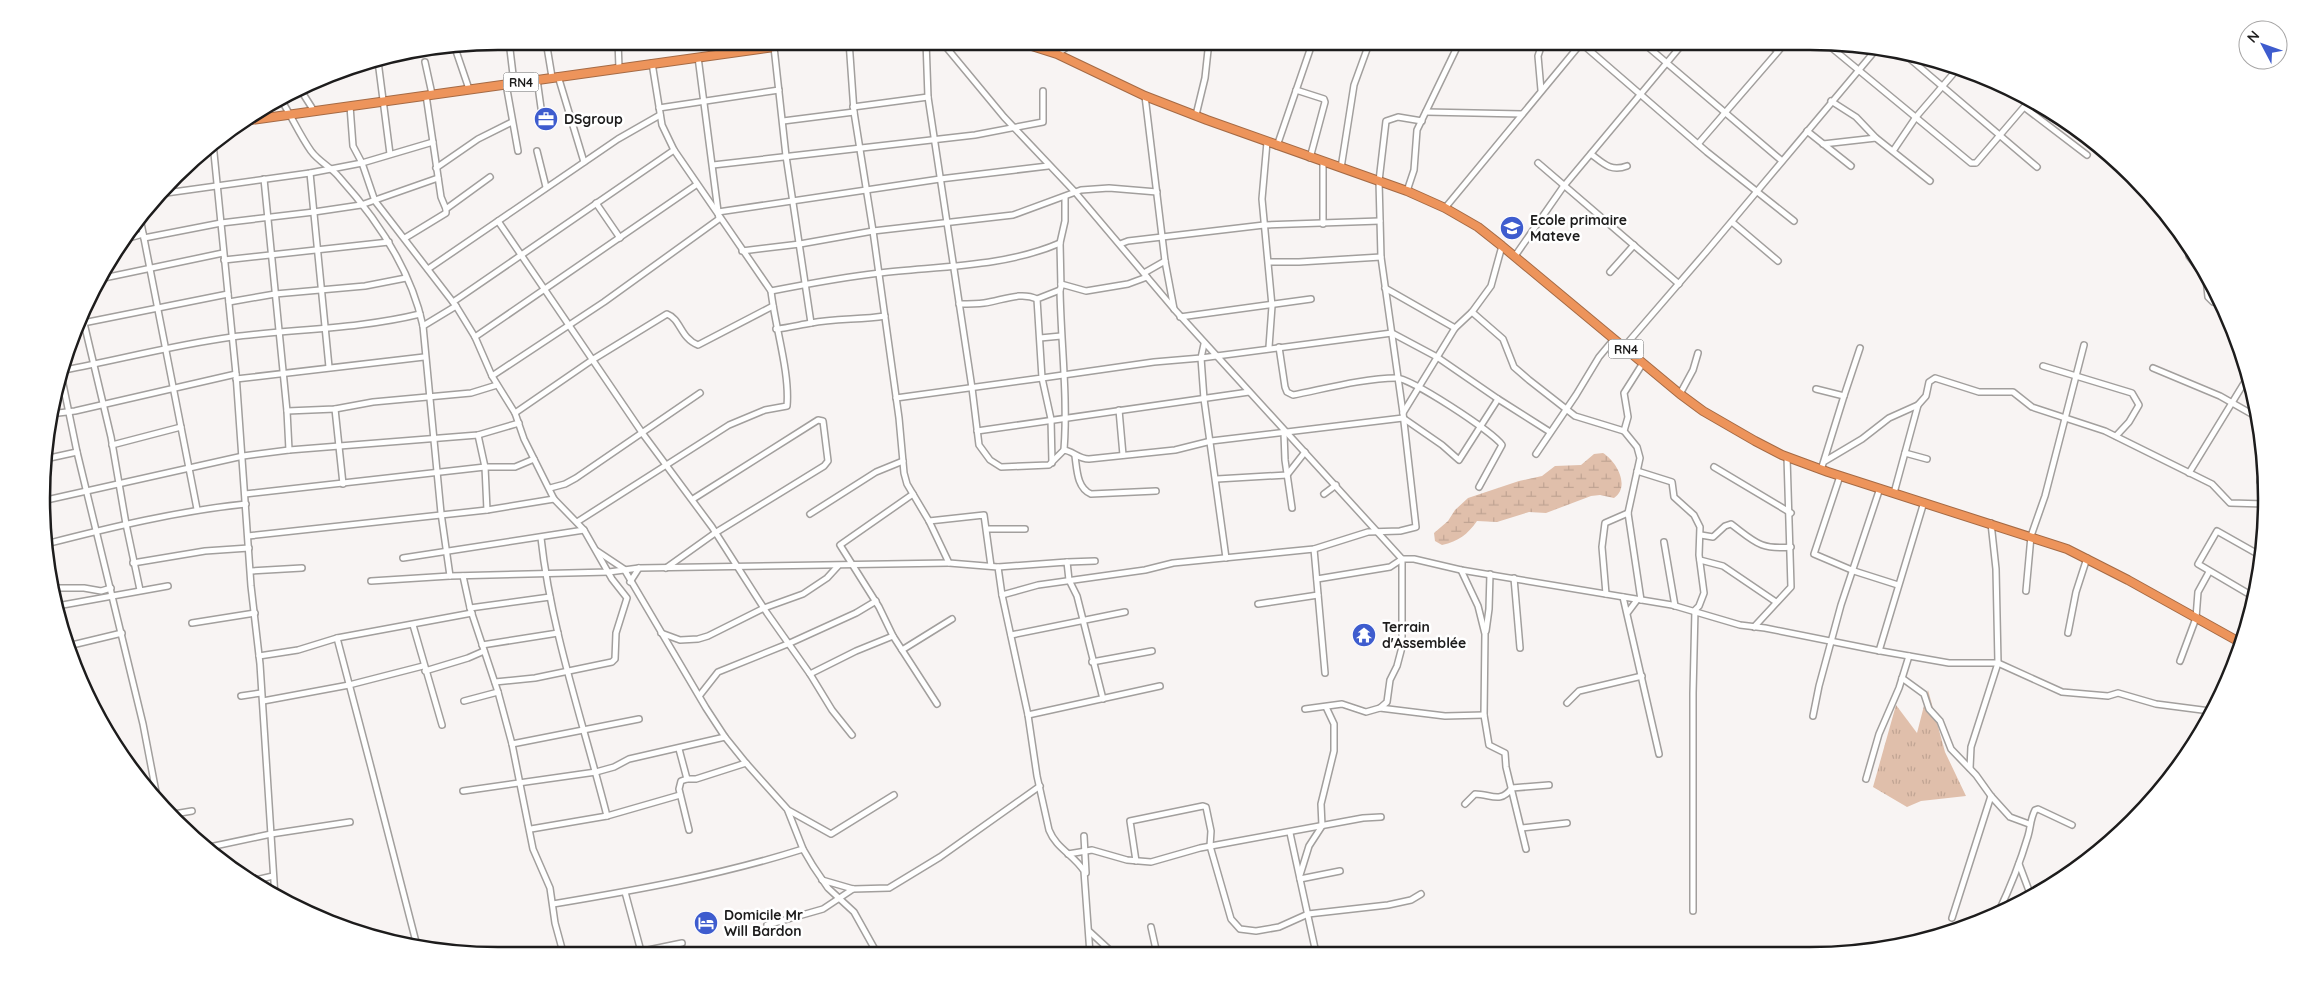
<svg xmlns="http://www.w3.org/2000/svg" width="2308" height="997" viewBox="0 0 2308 997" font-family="Quicksand,sans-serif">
  <defs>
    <pattern id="grass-tufts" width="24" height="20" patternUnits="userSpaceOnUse" patternTransform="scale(1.25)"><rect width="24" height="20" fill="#e0bfab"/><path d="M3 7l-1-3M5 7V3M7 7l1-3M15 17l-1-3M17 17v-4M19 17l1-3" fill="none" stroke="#c0a493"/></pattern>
    <pattern id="wetland-marsh" width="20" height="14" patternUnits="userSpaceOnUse" patternTransform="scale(1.25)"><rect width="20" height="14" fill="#e0bfab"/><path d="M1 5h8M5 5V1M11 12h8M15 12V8" fill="none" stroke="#c0a493"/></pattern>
  </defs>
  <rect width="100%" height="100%" fill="#f8f4f3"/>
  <!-- grass -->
  <path fill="url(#grass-tufts)" d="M1928 690 1945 752 1966 796 1921 801 1907 807 1873 787 1896 705 1917 733Z"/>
  <!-- wetland -->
  <path fill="url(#wetland-marsh)" d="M1603 453C1616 461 1631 486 1614 498L1600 495 1591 496 1546 513 1529 512 1497 522 1477 521C1467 535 1459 541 1442 545L1435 541 1434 533 1448 521 1455 510 1468 498 1519 481 1542 476 1555 466 1581 465 1594 454Z"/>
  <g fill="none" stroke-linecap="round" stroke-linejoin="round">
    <!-- minor casing -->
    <g stroke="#a29f9d" stroke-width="8">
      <g id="minor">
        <path d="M509 41 514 83"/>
        <path d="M546 41 552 77"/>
        <path d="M618 41 619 68"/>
        <path d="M849 41 854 112 873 231 899 418 904 473 907 484 929 521 949 563 998 567 1002 595 1028 715 1037 776 1049 830C1056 848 1074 855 1084 871L1090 954"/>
        <path d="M926 41 928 97 972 388 979 445 990 460 1001 467 1049 465 1064 450C1073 451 1078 459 1089 459L1175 450 1211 441 1403 418 1442 445 1459 460 1498 399"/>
        <path d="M941 41 1004 117 1075 192 1174 309 1402 559V647L1397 666 1390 680 1387 702 1380 708 1366 712 1342 704 1305 709"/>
        <path d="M1641 41 1782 161"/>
        <path d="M1764 41 1778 51"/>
        <path d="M1581 43 1707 152 1794 221"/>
        <path d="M1827 44 1971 163H1976L2024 107 2087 155"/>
        <path d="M774 47 786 156 811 323"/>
        <path d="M455 48 469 89"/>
        <path d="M1057 54 1076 41"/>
        <path d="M1909 58 2037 167"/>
        <path d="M378 61 390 154"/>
        <path d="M425 62 432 94"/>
        <path d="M558 76 584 162"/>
        <path d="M537 79 542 115"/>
        <path d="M506 84 518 151"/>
        <path d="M300 89 314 111"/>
        <path d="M1296 90 1324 99 1325 102 1310 158"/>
        <path d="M1541 90 1538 56 1543 41"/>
        <path d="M426 95 441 197 446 209"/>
        <path d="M1145 96 1165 261 1174 309"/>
        <path d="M280 98C291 115 299 134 311 151 319 162 331 167 339 177 377 219 411 270 423 326L441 513 450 576"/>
        <path d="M1831 101 1856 117 1876 138"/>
        <path d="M350 106 353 146 362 163 375 201 456 306 475 337 492 376 515 413 524 439 554 499 584 530 612 579 627 598 616 633 615 659 612 662 535 678 495 682"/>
        <path d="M853 107 928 97"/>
        <path d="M659 108 779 90"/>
        <path d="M1426 112 1522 114"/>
        <path d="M1196 115 1205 78 1209 41"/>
        <path d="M783 121 854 112"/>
        <path d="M1807 131 1851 166"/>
        <path d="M1267 142 1262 199 1272 306 1269 347"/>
        <path d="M213 143 236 374 251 586 260 664 275 897"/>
        <path d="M1698 144 1787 41"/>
        <path d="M1823 144 1876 138 1930 181"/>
        <path d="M1277 146 1313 41"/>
        <path d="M537 151 546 187"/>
        <path d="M1893 151 1916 117 1959 67"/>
        <path d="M1591 154C1604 164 1611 172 1627 166"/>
        <path d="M1538 163 1679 284"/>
        <path d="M713 165 975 135 1043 122V91"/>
        <path d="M436 168 478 139 512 122"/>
        <path d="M1341 168 1354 85 1370 41"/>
        <path d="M310 173 329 367"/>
        <path d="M264 179 287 411 289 450"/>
        <path d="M1407 191 1414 170 1417 130 1460 41"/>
        <path d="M166 193 310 173 362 163 433 142"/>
        <path d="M596 203 620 238"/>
        <path d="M1445 208 1583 41"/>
        <path d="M718 212 940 179 1048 166"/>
        <path d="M498 221 643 434 712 527 767 613 810 674 832 710 852 735"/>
        <path d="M1732 222 1778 261"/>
        <path d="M141 223 197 509"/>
        <path d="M1323 224V162"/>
        <path d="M129 238 143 234"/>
        <path d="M144 238 221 223 314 212 361 205 438 178"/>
        <path d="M405 238 446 213V209L490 177"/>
        <path d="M1120 244 1128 241 1264 225 1380 221"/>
        <path d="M2188 245 2189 256 2206 278 2208 297 2213 302H2222"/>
        <path d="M742 251 800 244 873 231 1013 215 1081 190 1109 188 1157 192"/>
        <path d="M1515 256 1563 187 1685 41"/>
        <path d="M224 260 389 242"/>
        <path d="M1269 262H1299L1381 257"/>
        <path d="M428 269 618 139 660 115"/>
        <path d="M1610 272 1634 245"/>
        <path d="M1144 273 1165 261"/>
        <path d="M99 279 223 253"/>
        <path d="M1061 284 1086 291 1128 284 1147 277"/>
        <path d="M1385 288 1455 328"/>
        <path d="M1060 290C1061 344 1068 397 1064 450"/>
        <path d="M771 291C807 284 844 277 880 273 939 266 1005 267 1060 243"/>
        <path d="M229 302 275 294 365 286 406 278"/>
        <path d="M453 302 674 150"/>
        <path d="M959 304C968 304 976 304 984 303 1001 301 1020 291 1037 299"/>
        <path d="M1472 312 1503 339 1514 367 1529 380 1575 416 1624 431"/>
        <path d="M1180 317 1311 299"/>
        <path d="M83 323 228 294"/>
        <path d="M84 323 111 437 126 524 140 590"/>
        <path d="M423 326 456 306"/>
        <path d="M776 329C788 328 799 325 811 323 835 318 860 320 885 316"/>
        <path d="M475 337 696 185"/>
        <path d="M1040 338 1061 336"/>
        <path d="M1204 344 1201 358 1204 399 1226 558"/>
        <path d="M1279 347 1285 387 1287 392 1293 395C1324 389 1365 378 1396 378 1411 378 1493 432 1502 445L1479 487"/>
        <path d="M1624 347 1706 252 1874 52"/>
        <path d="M2043 366 2132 393 2139 405 2129 422 2116 436"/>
        <path d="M2153 368 2220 396 2257 417"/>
        <path d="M65 370C122 359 174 345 232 337 295 329 359 329 420 314"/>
        <path d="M492 376 604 302 719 219 698 57"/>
        <path d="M62 379 77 452 143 724 156 792"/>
        <path d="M236 379 424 357"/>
        <path d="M1816 389 1844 396 1821 470"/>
        <path d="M1680 394 1693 370 1698 353"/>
        <path d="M1844 396 1860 348"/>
        <path d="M896 398 1042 378 1037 299 1060 290 1061 287 1060 243 1065 221V197"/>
        <path d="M335 409 343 484"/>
        <path d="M1119 410 1123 455"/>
        <path d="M287 411 335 409 373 402 471 393 497 385"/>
        <path d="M515 413 592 360 667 314C681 319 680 338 698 345L773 306"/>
        <path d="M1403 413 1455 328 1472 312 1491 286 1502 246"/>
        <path d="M50 414 75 411 236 374"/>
        <path d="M977 431 1249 392"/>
        <path d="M1284 433 1285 460 1292 508"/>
        <path d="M478 435 485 467 487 510"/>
        <path d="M112 445 181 427"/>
        <path d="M1905 453 1927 459"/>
        <path d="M1536 454 1576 395 1599 357 1614 339"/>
        <path d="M1075 456C1077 470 1077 488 1091 494L1156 491"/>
        <path d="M45 459 77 452"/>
        <path d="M1825 461 1862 439 1889 418 1918 405 1926 396 1929 382 1935 378 1979 392H2013L2032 407 2105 431 2212 484 2230 503 2265 504"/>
        <path d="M1052 463 1051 419 1042 378 1154 362 1201 358 1392 333 1437 357 1498 399 1550 432"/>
        <path d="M1714 467 1791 513"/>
        <path d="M2262 470 2260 482 2265 489"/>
        <path d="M1637 471 1672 482 1674 497 1694 515 1700 527 1699 555 1704 593 1699 606 1695 610 1693 693V911"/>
        <path d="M2189 473 2249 375"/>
        <path d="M1840 476 1814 554 1854 571 1898 585"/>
        <path d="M1217 479 1287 475 1305 452"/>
        <path d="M550 488 565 484 576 478 700 393"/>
        <path d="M1894 493 1918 405"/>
        <path d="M245 494 485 467H515L534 459"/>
        <path d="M913 494 840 545 879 607 893 636 937 704"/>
        <path d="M1324 494 1336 485"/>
        <path d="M42 501 243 456 289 450 478 435 519 423"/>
        <path d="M810 514 876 472 903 461"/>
        <path d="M929 521 984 515 991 566"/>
        <path d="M577 522 729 425 765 410 787 406C790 372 775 327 771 291L674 150 662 125 652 63"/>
        <path d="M987 529H1025"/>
        <path d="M1701 535 1713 537 1725 526 1731 524C1755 542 1760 550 1791 547"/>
        <path d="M248 536 487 510 554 499"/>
        <path d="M541 538C551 631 584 725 607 816"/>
        <path d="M1664 542 1675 606"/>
        <path d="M46 544C112 527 178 511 246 504"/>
        <path d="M1314 549 1325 673"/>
        <path d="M597 551 624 569 706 708 725 737 746 763"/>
        <path d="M403 558 584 530"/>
        <path d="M1700 560 1723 566 1776 602"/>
        <path d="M1067 562 1095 561"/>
        <path d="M133 563 205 551 249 548"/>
        <path d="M998 567 1067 562 1069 580 1077 596 1103 699"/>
        <path d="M666 568 715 533 824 466 828 461 823 421 818 420 693 499"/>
        <path d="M1461 570 1478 606 1485 634 1484 715 1489 745 1505 753 1506 767 1526 849"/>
        <path d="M251 571 302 568"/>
        <path d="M463 576 470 608 498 692 512 744 533 849 550 888 555 923 564 956"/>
        <path d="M1514 578 1520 648"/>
        <path d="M1317 579 1390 567 1402 559H1414L1461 570 1672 605 1740 625 1765 628 1875 650 1949 663H1998L2062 692 2108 696 2118 693 2156 704 2210 711"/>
        <path d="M371 581 450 576 609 572 639 568 949 563"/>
        <path d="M630 582 639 568"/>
        <path d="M50 588H84L101 591 111 588"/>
        <path d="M2026 591 2031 536 2045 496 2084 345"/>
        <path d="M1606 594 1602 547 1605 523 1628 513"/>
        <path d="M1002 595 1038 585 1145 570 1173 563 1314 549 1368 532 1400 531 1416 527 1403 413 1381 257 1379 181 1386 121 1398 117 1422 121"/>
        <path d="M1623 597 1659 754"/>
        <path d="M2254 597 2198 564 2217 531 2263 557"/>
        <path d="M1641 600 1628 513 1640 458 1637 447 1624 431 1628 417 1624 393 1643 363"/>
        <path d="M1258 604 1318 595"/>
        <path d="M57 606 168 586"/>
        <path d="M470 608 550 597"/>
        <path d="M1628 612 1637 600"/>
        <path d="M192 623 255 613"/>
        <path d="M413 625 442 725"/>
        <path d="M1754 627 1791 587 1787 457"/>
        <path d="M1486 631 1489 609 1490 574"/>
        <path d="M661 633 680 640 698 639 708 636 764 608 803 594 827 578 838 566"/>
        <path d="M2068 633 2076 592 2087 558"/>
        <path d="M1011 635 1125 612"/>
        <path d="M337 638C364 739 390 841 416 942"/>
        <path d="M72 645 122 633"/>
        <path d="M482 645 558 633"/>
        <path d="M902 650 952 619"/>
        <path d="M1879 651 1924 502"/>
        <path d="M259 656 298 650 337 638 472 613"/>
        <path d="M2180 661 2196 618 2198 592 2209 572"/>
        <path d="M1092 662 1152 651"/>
        <path d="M425 671 468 658 484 651"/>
        <path d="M810 674 856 651 893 636"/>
        <path d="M1902 678 1924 694 1929 709 1940 721 1951 749 1976 775 1991 796 2010 817 2029 824"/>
        <path d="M700 695 718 672 790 643 856 613 876 601"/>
        <path d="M241 696 261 693"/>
        <path d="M263 701 349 685 423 666"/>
        <path d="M464 701 498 692"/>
        <path d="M1567 703 1579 691 1642 676"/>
        <path d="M1380 708 1445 716 1484 715"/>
        <path d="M1028 715 1160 686"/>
        <path d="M1813 716 1819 686 1841 605 1880 488"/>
        <path d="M512 744 639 719"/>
        <path d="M679 749 687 779 681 781 679 789 689 830"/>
        <path d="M1970 768 1971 747 1998 663 1996 569 1991 523"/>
        <path d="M687 779H696L746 763 788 810 831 834 894 795"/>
        <path d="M1866 779 1879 734 1899 688 1909 656"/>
        <path d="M463 791 596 772 614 767 629 759 725 737"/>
        <path d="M1465 804 1475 794C1491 794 1500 804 1512 788L1549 785"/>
        <path d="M788 811 803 849 813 866 828 888 854 912 878 955"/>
        <path d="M174 814 192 811"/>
        <path d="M1522 828 1567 823"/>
        <path d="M531 829 607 816 680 795"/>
        <path d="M1290 833 1316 953"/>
        <path d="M1084 836 1086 873"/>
        <path d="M205 848 271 834 350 822"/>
        <path d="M1068 854 1092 850 1127 860 1151 862 1200 848 1363 818 1381 817"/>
        <path d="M1136 861 1130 821 1203 806 1206 807 1211 831 1210 846 1231 919 1240 929 1256 931 1279 927 1308 914 1388 905 1411 900 1421 894"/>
        <path d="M2019 864 2031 896"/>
        <path d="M1300 875 1309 846 1322 826 1321 804 1334 751V724L1326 707"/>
        <path d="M1300 879 1340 871"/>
        <path d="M822 880 853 889 889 888 940 857 1040 786"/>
        <path d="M251 881 273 876"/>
        <path d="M625 892 642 955"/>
        <path d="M553 904C637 890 721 875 803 849"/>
        <path d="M1998 913C2010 888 2020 863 2028 836 2031 826 2030 820 2035 810L2038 809 2072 825"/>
        <path d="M1952 918 1991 796"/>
        <path d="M767 925 823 909 853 889"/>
        <path d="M1151 927 1157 954"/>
        <path d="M1090 932 1114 954"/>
        <path d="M1143 954 1157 951"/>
        <path d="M624 955 682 943"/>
      </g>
    </g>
    <!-- highway casing -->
    <g stroke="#a46a45" stroke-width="10">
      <g id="highway">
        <path d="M1016 41 1057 54 1145 96 1207 120 1407 191 1445 208 1478 227 1502 246 1680 394 1703 411 1755 441 1782 455 1828 472 2067 549 2128 580 2243 644"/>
        <path d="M244 121 774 47 798 41"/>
      </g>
    </g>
    <!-- minor -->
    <use href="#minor" stroke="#fff" stroke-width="5"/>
    <!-- highway -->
    <use href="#highway" stroke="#ed945b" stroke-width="8"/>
  </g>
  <!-- icons -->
  <defs>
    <g id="office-disc" transform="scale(1.25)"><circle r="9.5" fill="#3e5cce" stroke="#fff"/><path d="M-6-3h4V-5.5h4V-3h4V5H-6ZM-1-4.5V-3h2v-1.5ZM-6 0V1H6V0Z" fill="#fff"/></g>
    <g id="school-disc" transform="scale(1.25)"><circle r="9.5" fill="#3e5cce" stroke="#fff"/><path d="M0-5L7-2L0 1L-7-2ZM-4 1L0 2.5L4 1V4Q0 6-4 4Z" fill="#fff"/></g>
    <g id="temple-disc" transform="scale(1.25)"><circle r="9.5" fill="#3e5cce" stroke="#fff"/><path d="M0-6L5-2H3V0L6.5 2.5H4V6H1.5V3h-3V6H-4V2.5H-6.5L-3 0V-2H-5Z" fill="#fff"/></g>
    <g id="hotel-disc" transform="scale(1.25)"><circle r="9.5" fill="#3e5cce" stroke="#fff"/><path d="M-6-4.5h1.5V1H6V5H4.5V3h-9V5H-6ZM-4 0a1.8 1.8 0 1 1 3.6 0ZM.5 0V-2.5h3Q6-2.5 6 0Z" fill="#fff"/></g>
  </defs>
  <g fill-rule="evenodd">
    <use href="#office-disc" x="546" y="119"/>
    <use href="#school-disc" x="1512" y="228"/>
    <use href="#temple-disc" x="1364" y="635"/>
    <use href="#hotel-disc" x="706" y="923"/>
  </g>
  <g text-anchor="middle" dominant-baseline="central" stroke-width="5" stroke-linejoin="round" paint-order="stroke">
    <!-- shield labels -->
    <g fill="#fff" stroke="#616060" stroke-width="1">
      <rect x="503.5" y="72.5" width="35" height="19" rx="4"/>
      <rect x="1608.5" y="339.5" width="35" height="19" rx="4"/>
    </g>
    <g font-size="12" font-weight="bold" fill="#1d1c1c">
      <text x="521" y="82">RN4</text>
      <text x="1626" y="349">RN4</text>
    </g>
    <!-- poi labels -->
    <g font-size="14" font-weight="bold" fill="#1d1c1c" stroke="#fff" text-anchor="start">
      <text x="564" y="119">DSgroup</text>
      <text x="1530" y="220">Ecole primaire<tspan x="1530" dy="16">Mateve</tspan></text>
      <text x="1382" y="627">Terrain<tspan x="1382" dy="16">d'Assemblée</tspan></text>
      <text x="724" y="915">Domicile Mr<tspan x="724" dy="16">Will Bardon</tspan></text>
    </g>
  </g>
  <!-- crop -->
  <path d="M0 0H2308V997H0ZM498 50H1810A448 448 0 0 1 2258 498V499A448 448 0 0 1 1810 947H498A448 448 0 0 1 50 499V498A448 448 0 0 1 498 50Z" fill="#fff" fill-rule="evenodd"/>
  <path fill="none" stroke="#1d1c1c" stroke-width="2.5" d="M498 50H1810A448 448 0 0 1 2258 498V499A448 448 0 0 1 1810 947H498A448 448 0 0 1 50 499V498A448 448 0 0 1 498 50Z"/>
  <!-- north arrow -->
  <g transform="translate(2263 45) rotate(311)"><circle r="24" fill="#ffffff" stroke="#a5a4a4"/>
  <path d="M0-4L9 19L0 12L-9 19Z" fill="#3e5cce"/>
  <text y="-8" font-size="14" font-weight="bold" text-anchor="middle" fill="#1d1c1c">N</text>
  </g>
</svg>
